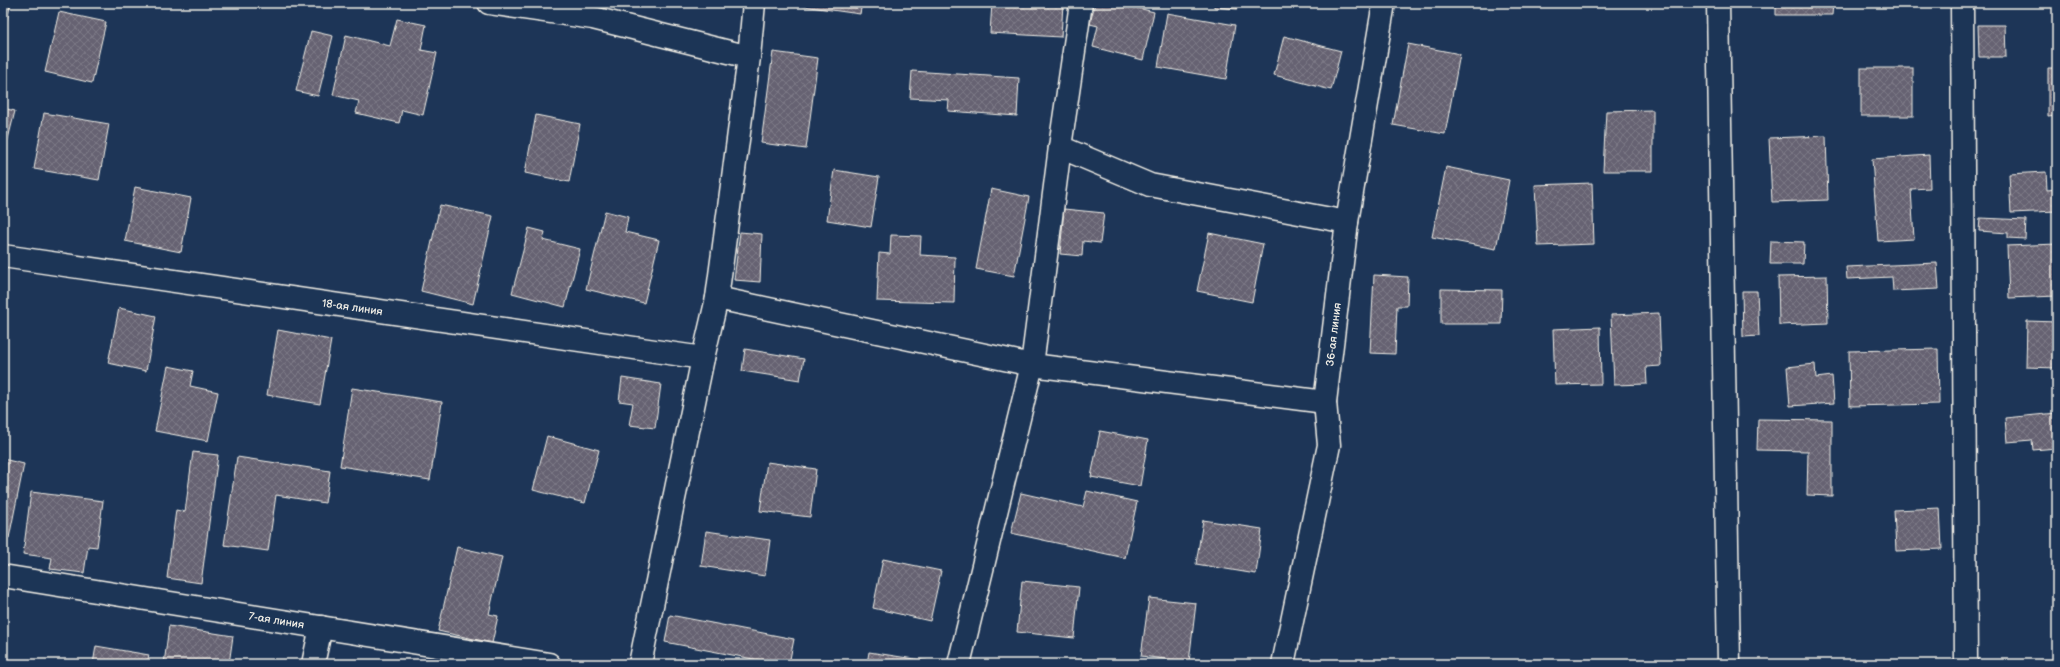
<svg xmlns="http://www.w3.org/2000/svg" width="2060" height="667" viewBox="0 0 2060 667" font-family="'Balsamiq Sans',sans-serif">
  <defs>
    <pattern id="building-cross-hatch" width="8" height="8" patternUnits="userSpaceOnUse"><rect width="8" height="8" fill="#666272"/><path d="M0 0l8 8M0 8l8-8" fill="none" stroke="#7c7986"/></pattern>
  </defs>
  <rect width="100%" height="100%" fill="#1d3557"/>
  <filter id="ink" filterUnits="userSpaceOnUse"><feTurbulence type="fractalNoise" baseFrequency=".025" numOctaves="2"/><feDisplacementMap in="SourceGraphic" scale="8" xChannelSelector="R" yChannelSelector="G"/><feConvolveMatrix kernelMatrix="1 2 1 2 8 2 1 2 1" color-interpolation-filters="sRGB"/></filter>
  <g filter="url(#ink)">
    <!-- building -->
    <g fill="url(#building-cross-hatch)" stroke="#f4f1e8">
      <path d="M3 3H11L4 31H3Z"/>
      <path d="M803 3H862L860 14 803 6Z"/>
      <path d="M992 3H1063L1061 37 990 33Z"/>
      <path d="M1095 3H1118L1154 12 1143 60 1093 47 1098 26 1090 24Z"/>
      <path d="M1214 3H1238L1237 9 1214 7Z"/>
      <path d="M1538 3H1580V6Z"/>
      <path d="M1776 3H1833L1832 15H1776Z"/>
      <path d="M59 12 106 22 92 83 45 72Z"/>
      <path d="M1167 13 1235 25 1226 79 1158 67Z"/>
      <path d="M397 19 426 25 421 50 437 53 423 115 402 110 399 123 356 113 359 101 333 95 346 35 390 46Z"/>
      <path d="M1978 25H2005L2006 57H1979Z"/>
      <path d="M311 31 333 36 318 96 296 91Z"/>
      <path d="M1284 36 1341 51 1331 90 1274 75Z"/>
      <path d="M1408 44 1460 54 1445 134 1393 125Z"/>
      <path d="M773 52 818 58 806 149 761 143Z"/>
      <rect x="1861" y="68" width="52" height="48"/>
      <path d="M2048 68H2057V115L2048 116Z"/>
      <path d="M912 71 1019 78 1017 116 948 111 949 100 910 98Z"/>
      <path d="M3 108 15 111 3 159Z"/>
      <path d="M1653 110V171H1603L1606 111Z"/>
      <path d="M44 113 109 124 99 180 34 169Z"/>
      <path d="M536 115 580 124 569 182 525 173Z"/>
      <path d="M1826 136 1828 200 1772 202 1769 138Z"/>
      <path d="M1929 155 1930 188 1911 189 1914 239 1878 241 1872 159Z"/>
      <path d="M1446 167 1509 180 1496 249 1432 237Z"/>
      <path d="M834 170 879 177 871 227 827 220Z"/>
      <path d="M2046 172 2047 190 2057 189V211L2011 213 2009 174Z"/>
      <path d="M1592 183 1594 244 1538 246 1535 185Z"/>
      <path d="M135 187 191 198 181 252 125 241Z"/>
      <path d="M991 189 1029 197 1014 276 976 269Z"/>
      <path d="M440 205 493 216 473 304 421 291Z"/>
      <path d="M1064 209 1104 213 1100 243 1083 241 1082 256 1060 254Z"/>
      <path d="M605 211 628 217 625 232 659 240 644 303 586 289Z"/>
      <path d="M1980 218 2026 220 2025 239 2008 238V233L1979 231Z"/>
      <path d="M529 228 545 232 543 240 580 249 565 307 512 293Z"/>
      <path d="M740 232 762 234 760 282 734 280Z"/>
      <path d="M1209 233 1263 244 1252 302 1197 291Z"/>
      <path d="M891 235 921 236 920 255 955 257 954 303 877 301 879 253 890 254Z"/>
      <path d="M1771 241 1804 242 1803 264H1770Z"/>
      <path d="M2057 244V296L2009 298 2007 246Z"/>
      <path d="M1937 263 1939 289 1893 291 1892 277 1847 279 1846 267Z"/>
      <path d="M1374 275 1408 277 1407 306H1397L1395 354 1370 353Z"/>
      <path d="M1827 276 1828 323 1779 325 1778 277Z"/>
      <path d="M1441 289 1502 290 1501 324H1441Z"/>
      <path d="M1742 291H1757L1759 336 1743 337Z"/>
      <path d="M119 308 156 316 146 371 108 363Z"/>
      <path d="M1659 313 1661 366 1646 367 1647 384 1614 385 1611 315Z"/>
      <path d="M2027 321 2057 322V368L2026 367Z"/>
      <path d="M1600 327 1601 384 1555 385 1553 329Z"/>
      <path d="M278 330 331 340 320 404 267 395Z"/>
      <path d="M745 349 804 359 800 380 742 371Z"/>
      <path d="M1938 349 1939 404 1850 406 1849 351Z"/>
      <path d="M1815 364 1816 378 1832 376 1834 403 1790 406 1787 367Z"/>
      <path d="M168 366 193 371 190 386 218 392 208 441 155 431Z"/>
      <path d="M622 378 661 384 655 428 629 425 633 403 619 401Z"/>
      <path d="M352 388 442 402 430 480 340 466Z"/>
      <path d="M2057 413V448L2033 450 2032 440 2007 442 2005 418Z"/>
      <path d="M1758 419 1832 420V496L1807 495 1808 451 1757 450Z"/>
      <path d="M1100 431 1148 440 1140 486 1091 477Z"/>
      <path d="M547 436 599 450 585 503 533 490Z"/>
      <path d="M193 452 218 455 201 583 167 578 176 510 185 512Z"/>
      <path d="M237 457 330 471 325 503 276 495 268 551 224 545Z"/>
      <path d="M3 459 24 464 9 538 3 537Z"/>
      <path d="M767 462 816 469 810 517 760 511Z"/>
      <path d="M1087 491 1137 502 1125 558 1011 533 1021 493 1083 507Z"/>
      <path d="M31 492 103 501 97 547 88 546 84 573 50 569 52 558 23 554Z"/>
      <path d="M1940 508 1942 549 1896 551 1894 510Z"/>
      <path d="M1203 520 1262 529 1256 574 1196 564Z"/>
      <path d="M706 531 770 540 765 576 701 566Z"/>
      <path d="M457 547 502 557 489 614 498 616 492 643 438 631Z"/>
      <path d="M883 559 941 571 930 621 873 608Z"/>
      <path d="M1022 581 1079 587 1074 638 1017 632Z"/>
      <path d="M1149 598 1196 603 1189 662 1141 656Z"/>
      <path d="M670 615 794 639 789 664H779L665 642Z"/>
      <path d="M169 626 233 636 229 664H164Z"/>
      <path d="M96 646 149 655 147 664H93Z"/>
      <path d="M869 652 927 661 926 664H867Z"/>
    </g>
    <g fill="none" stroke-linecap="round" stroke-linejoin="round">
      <!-- street casing -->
      <g stroke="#f4f1e8" stroke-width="25">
        <g id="street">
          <path d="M489 3 593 18 749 57"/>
          <path d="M1081 3 1060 147 1150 185 1347 222"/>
          <path d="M1718 3 1729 664"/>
          <path d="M1962 3 1966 664"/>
          <path id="s1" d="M3 256 703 358"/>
          <path d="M717 298 749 57 754 3"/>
          <path d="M313 664 321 627"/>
          <path d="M959 664 1032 365 1060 147"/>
        </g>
      </g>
      <!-- secondary casing -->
      <g stroke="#f4f1e8" stroke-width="25">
        <g id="secondary">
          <path id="s2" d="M3 576 549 664"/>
          <path d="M640 664 703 358 717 298 1032 365 1325 402"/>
          <path id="s3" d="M1283 664 1329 445 1325 402 1347 222 1384 3"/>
        </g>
      </g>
      <!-- street -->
      <use href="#street" stroke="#1d3557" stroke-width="22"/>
      <!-- secondary -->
      <use href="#secondary" stroke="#1d3557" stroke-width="22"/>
    </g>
  </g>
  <g text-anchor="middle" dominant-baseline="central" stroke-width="4" stroke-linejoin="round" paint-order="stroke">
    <!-- street labels -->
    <g font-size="11" fill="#f4f1e8" stroke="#1d3557">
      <text stroke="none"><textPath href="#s1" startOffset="353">18-ая линия</textPath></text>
      <text stroke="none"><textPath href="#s3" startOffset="335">36-ая линия</textPath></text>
      <text stroke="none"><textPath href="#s2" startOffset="277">7-ая линия</textPath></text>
    </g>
  </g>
  <!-- margin -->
  <rect width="2060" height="667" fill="none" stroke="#1d3557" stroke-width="16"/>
  <rect x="8" y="8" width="2044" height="651" fill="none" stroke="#f4f1e8" stroke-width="1.5" filter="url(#ink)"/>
</svg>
